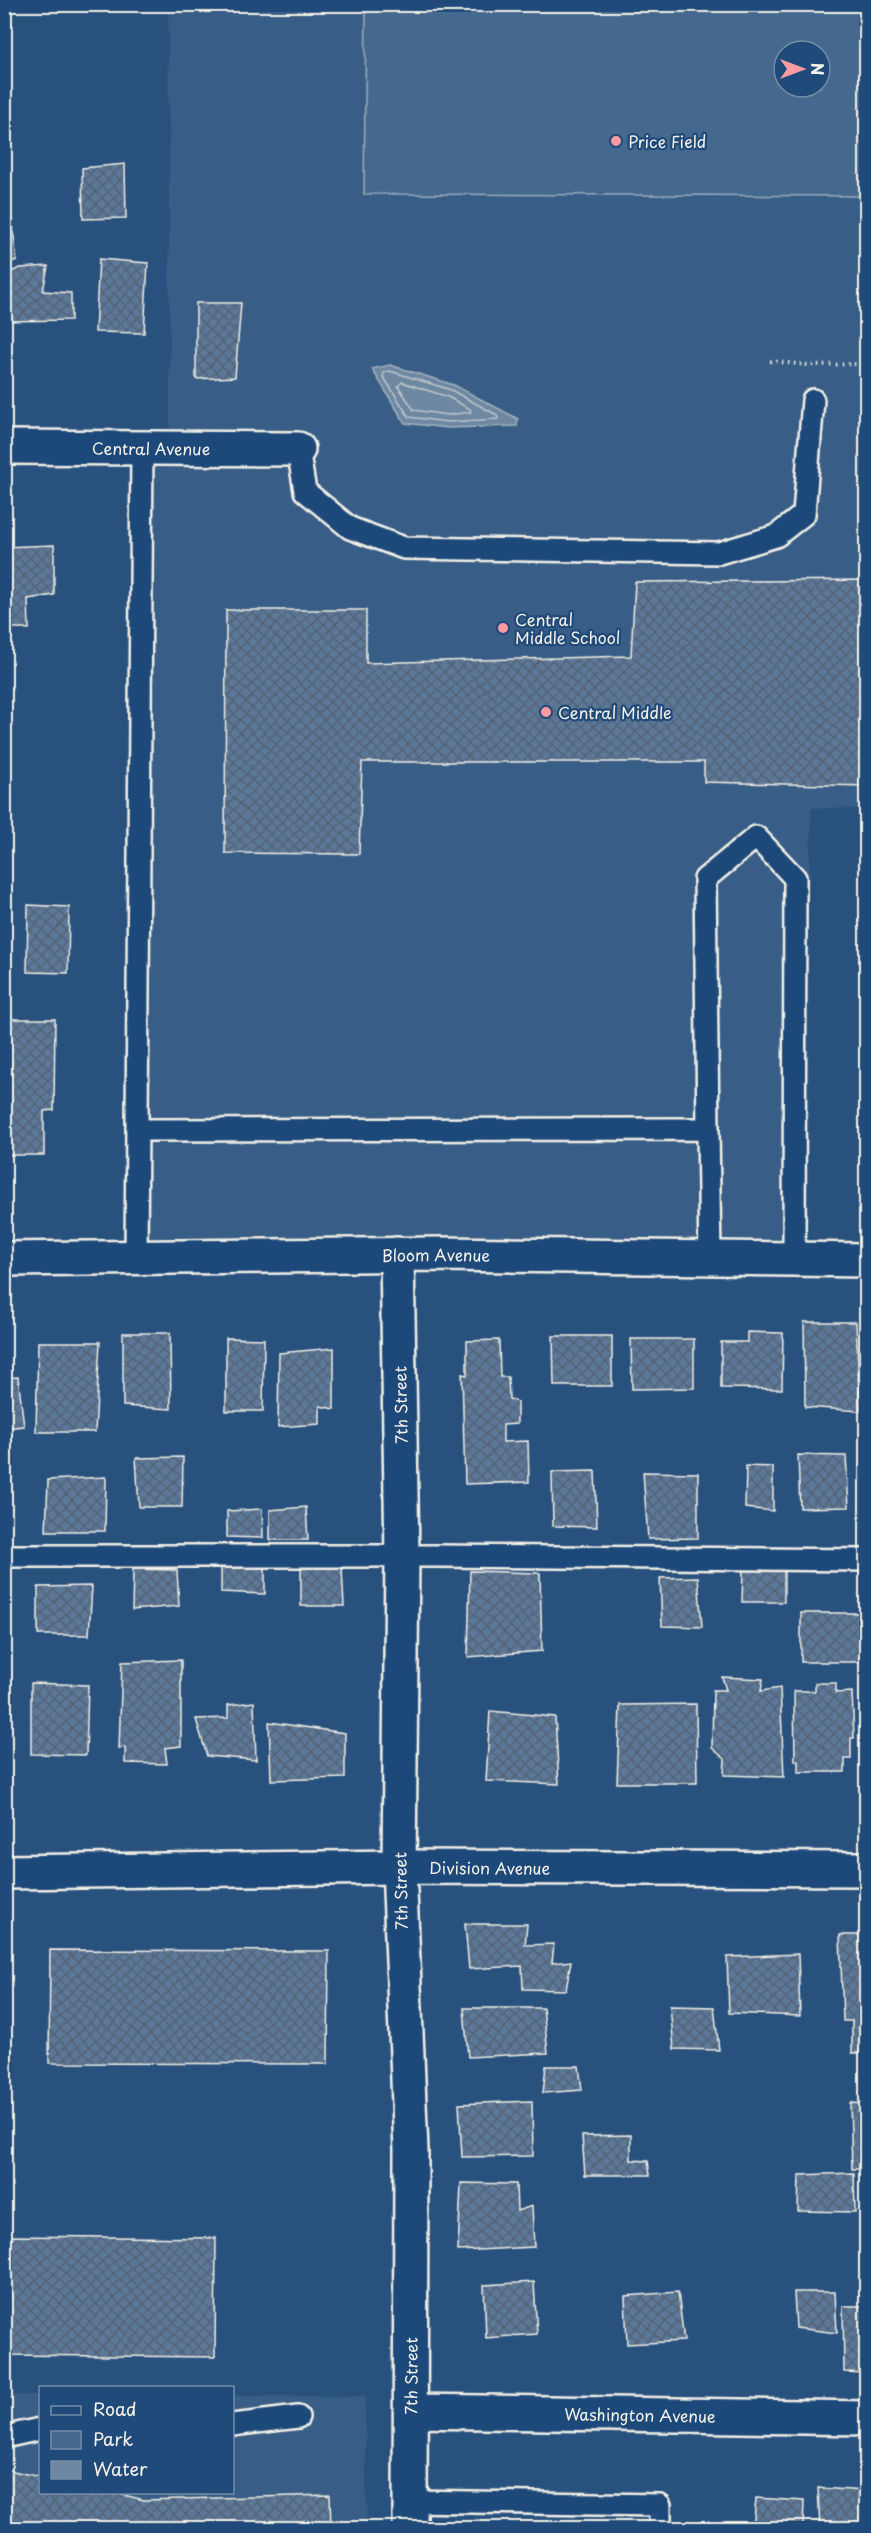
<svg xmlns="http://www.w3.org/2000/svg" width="871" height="2533" viewBox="0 0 871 2533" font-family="'Playpen Sans',sans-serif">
  <defs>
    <pattern id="building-cross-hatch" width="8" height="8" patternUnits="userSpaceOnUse" patternTransform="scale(1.5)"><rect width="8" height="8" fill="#5b7899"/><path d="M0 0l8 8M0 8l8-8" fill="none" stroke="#536274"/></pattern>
  </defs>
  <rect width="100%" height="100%" fill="#28517e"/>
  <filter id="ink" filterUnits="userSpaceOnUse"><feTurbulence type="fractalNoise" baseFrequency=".0167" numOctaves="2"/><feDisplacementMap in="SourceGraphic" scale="12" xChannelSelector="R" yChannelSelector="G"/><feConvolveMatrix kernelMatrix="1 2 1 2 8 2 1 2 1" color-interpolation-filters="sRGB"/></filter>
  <g filter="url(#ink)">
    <!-- built -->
    <g fill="#375d86" fill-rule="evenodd">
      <path d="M168 5H866V809L812 808 794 1259 136 1258 142 449 170 448ZM784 51H820V87H784Z"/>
      <path d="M4 2395H40V2492H232L233 2396H365L367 2528H5Z"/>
    </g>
    <!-- park -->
    <path fill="#45688e" stroke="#9cacbb" stroke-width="1.5" fill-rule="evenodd" d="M366 5H866V196L364 194ZM784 51H820V87H784Z"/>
    <!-- water -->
    <path fill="#6e88a2" stroke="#a4b2be" stroke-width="1.5" d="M390 365 454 385 518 419 517 426 447 428 405 423 372 369Z"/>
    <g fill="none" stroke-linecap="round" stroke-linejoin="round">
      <!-- shore -->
      <g stroke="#bec7cc" stroke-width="1.5">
        <path d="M390 371 451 390 497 415 498 419 447 422 409 417 383 376 384 373Z"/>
        <path d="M402 382 448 397 470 409 471 412 447 415 414 410 398 386Z"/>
      </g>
    </g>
    <!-- building -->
    <g fill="url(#building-cross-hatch)" stroke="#f4f1e8" stroke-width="1.5">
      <path d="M125 164 126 218 83 219 82 168Z"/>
      <path d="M4 213H11L17 261H4Z"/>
      <path d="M99 259 148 263 144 333 95 332Z"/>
      <path d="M48 266 43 291 71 293V320L4 321V275L20 268Z"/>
      <path d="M196 303H241L235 377 196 379Z"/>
      <path d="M54 545V595L28 599 29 629 4 627V547Z"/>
      <path d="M866 580V786L704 782V762H362L359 854 225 853 226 610H366V663L631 656 635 582Z"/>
      <path d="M28 905 69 907 68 973 27 972Z"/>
      <path d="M6 1019H55L54 1110 44 1111V1155H4Z"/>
      <path d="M804 1322H856L860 1411 805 1407Z"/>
      <path d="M747 1332 783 1333 782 1389 721 1388V1342H747Z"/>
      <path d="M123 1333H170L171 1409 123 1406Z"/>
      <path d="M553 1336H612V1386H554Z"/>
      <path d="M226 1338 264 1339 263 1411H226Z"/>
      <path d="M631 1339H694V1388L632 1389Z"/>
      <path d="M499 1340 500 1377H508L509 1399 517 1402V1424L503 1425V1442L528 1441 529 1482 465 1484 462 1374 467 1375V1341Z"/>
      <path d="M38 1342H100L95 1432H36Z"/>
      <path d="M334 1348V1409L320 1406V1424L278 1427 279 1353Z"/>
      <path d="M18 1377 24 1426 4 1428V1378Z"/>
      <path d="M798 1455 846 1456 849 1507 800 1508Z"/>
      <path d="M183 1457 182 1507H139L136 1458Z"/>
      <path d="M746 1466 773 1467V1511L745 1508Z"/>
      <path d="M595 1471 597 1527 553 1526 552 1472Z"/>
      <path d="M643 1472 698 1473V1538L648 1539Z"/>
      <path d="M106 1477 105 1531H46L48 1480Z"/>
      <path d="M306 1507 308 1540H270V1510Z"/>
      <path d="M262 1509 263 1538 227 1537V1511Z"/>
      <path d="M221 1563 265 1566V1594L221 1592Z"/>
      <path d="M301 1568H342L344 1606H301Z"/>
      <path d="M784 1568V1602H742L743 1569Z"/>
      <path d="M133 1569 177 1570 179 1606 132 1610Z"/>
      <path d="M470 1571 540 1573 542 1651 468 1657Z"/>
      <path d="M698 1577 702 1627 662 1626 660 1578Z"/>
      <path d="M92 1586 89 1635H38V1587Z"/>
      <rect x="801" y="1613" width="65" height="49"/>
      <path d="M181 1660V1746L165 1748 167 1764 125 1763V1747L119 1748 122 1662Z"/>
      <path d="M722 1677 763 1679 761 1691 780 1688 784 1777 724 1775 725 1759 712 1748 713 1690H726Z"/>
      <path d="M31 1683 88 1685 86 1755 31 1754Z"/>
      <path d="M815 1683H836V1693L852 1692 854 1738H851V1759H845V1772H798V1761H795L794 1691H815Z"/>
      <path d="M254 1702 256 1760 207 1756 196 1719 228 1718V1705Z"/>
      <path d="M696 1704 697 1783H617L620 1705Z"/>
      <path d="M490 1711 555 1717 559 1784 486 1781Z"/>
      <path d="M269 1722 345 1733V1778L271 1780Z"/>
      <path d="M465 1924H527L525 1945 554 1944 552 1963 571 1961 566 1990 523 1989 522 1966 469 1969Z"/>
      <path d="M840 1935H866V2053H852V2021H843Z"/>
      <path d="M50 1950 329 1951 328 2064 49 2063Z"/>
      <path d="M798 1954 800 2016 729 2013 727 1957Z"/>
      <path d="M670 2006 714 2007 719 2050 674 2049Z"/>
      <path d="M464 2008H543L548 2053 468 2057Z"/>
      <path d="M546 2066H579L582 2090 543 2093Z"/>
      <path d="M532 2101 533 2156 462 2157 459 2104Z"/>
      <path d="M850 2103 866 2104V2169H852Z"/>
      <path d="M631 2135V2160L648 2161 650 2175H585L582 2136Z"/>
      <path d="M854 2173 855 2212 798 2211 799 2175Z"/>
      <path d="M461 2183 516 2184 517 2211 532 2206 534 2247 458 2251Z"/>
      <path d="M4 2236 216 2238 215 2357 4 2355Z"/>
      <path d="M534 2282 537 2334 486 2338 484 2285Z"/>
      <path d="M678 2292 684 2341 627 2344 625 2296Z"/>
      <path d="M794 2292H835L837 2333 796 2328Z"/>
      <path d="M843 2306H866V2373L844 2372Z"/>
      <path d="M4 2469 40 2477V2492H112L144 2500 330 2495 331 2528H4Z"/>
      <path d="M818 2488 866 2491V2528H820Z"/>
      <path d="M756 2498 804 2501 803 2528H753Z"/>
    </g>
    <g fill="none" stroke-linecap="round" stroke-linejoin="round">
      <!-- lane casing -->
      <g stroke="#f4f1e8" stroke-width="26">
        <g id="lane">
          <path d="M298 449 305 491 350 528 404 548 719 553 776 536 804 514 813 400"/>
          <path d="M708 1129 705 879 756 837 795 878 794 1259"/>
          <path d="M137 1130 708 1129 710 1258"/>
          <path d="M136 1258 142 449"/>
          <path d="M4 1556H439L866 1560"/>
          <path d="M232 2425 298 2417"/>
          <path d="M4 2437 40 2429"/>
          <path d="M410 2501 660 2505V2528"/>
        </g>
      </g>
      <!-- street casing -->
      <g stroke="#f4f1e8" stroke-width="38">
        <g id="street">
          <path id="s1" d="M4 447 298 449"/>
          <path id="s2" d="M4 1259 438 1254 866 1260"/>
          <path d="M4 1872 399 1867 402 1556 397 1254"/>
          <path id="s3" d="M412 2411 866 2418"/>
        </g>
      </g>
      <!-- secondary casing -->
      <g stroke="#f4f1e8" stroke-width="38">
        <g id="secondary">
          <path id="s4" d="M410 2528 411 2150 399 1867 866 1869"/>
        </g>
      </g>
      <!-- path -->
      <path stroke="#f4f1e8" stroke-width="4" stroke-dasharray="1.5 4.5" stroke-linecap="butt" d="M770 361 808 365 866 364"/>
      <!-- lane -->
      <use href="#lane" stroke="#1f4a7a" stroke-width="21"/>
      <!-- street -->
      <use href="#street" stroke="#1f4a7a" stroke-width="33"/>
      <!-- secondary -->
      <use href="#secondary" stroke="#1f4a7a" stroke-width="33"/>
    </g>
  </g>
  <!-- markers -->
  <g fill="#ff9aa2" stroke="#1f4a7a" stroke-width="2">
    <circle cx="616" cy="141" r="6"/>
    <circle cx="503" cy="628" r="6"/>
    <circle cx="546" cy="712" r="6"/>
  </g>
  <g text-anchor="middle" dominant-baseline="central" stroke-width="4.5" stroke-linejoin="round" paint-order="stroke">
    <!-- poi labels -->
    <g font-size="16" fill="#f4f1e8" stroke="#1f4a7a" text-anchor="start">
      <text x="628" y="141">Price Field</text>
      <text x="515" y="619">Central<tspan x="515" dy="18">Middle School</tspan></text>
      <text x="558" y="712">Central Middle</text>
    </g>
    <!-- street labels -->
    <g font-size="16" fill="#f4f1e8" stroke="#1f4a7a">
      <text stroke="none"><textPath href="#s1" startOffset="147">Central Avenue</textPath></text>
      <text stroke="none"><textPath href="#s2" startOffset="432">Bloom Avenue</textPath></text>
      <text transform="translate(400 1405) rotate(-91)">7th Street</text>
      <text stroke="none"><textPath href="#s4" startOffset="752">Division Avenue</textPath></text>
      <text transform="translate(400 1891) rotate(-91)">7th Street</text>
      <text stroke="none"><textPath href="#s4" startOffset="152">7th Street</textPath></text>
      <text stroke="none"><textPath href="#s3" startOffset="228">Washington Avenue</textPath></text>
    </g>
  </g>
  <!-- margin -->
  <rect width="871" height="2533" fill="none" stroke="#1f4a7a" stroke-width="24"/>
  <rect x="12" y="12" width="847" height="2509" fill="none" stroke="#f4f1e8" stroke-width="2" filter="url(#ink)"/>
  <!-- legend -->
  <rect x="39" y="2386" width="195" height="108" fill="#1f4a7a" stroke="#748da6" stroke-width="1.5"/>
  <rect x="51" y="2406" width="30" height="9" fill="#1f4a7a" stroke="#748da6" stroke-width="1.5"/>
  <text x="93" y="2416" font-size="18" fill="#f4f1e8">Road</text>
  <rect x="51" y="2431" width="30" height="18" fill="#45688e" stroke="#748da6" stroke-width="1.5"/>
  <text x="93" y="2446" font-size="18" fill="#f4f1e8">Park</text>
  <rect x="51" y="2461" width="30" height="18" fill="#6e88a2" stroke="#748da6" stroke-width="1.5"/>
  <text x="93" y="2476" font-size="18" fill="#f4f1e8">Water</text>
  <!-- north arrow -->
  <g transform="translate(802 69) rotate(90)"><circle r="28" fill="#1f4a7a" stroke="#748da6" stroke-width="1.5"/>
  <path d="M0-4.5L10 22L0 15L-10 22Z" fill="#ff9aa2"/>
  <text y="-9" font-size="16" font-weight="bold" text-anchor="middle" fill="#f4f1e8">N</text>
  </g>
</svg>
